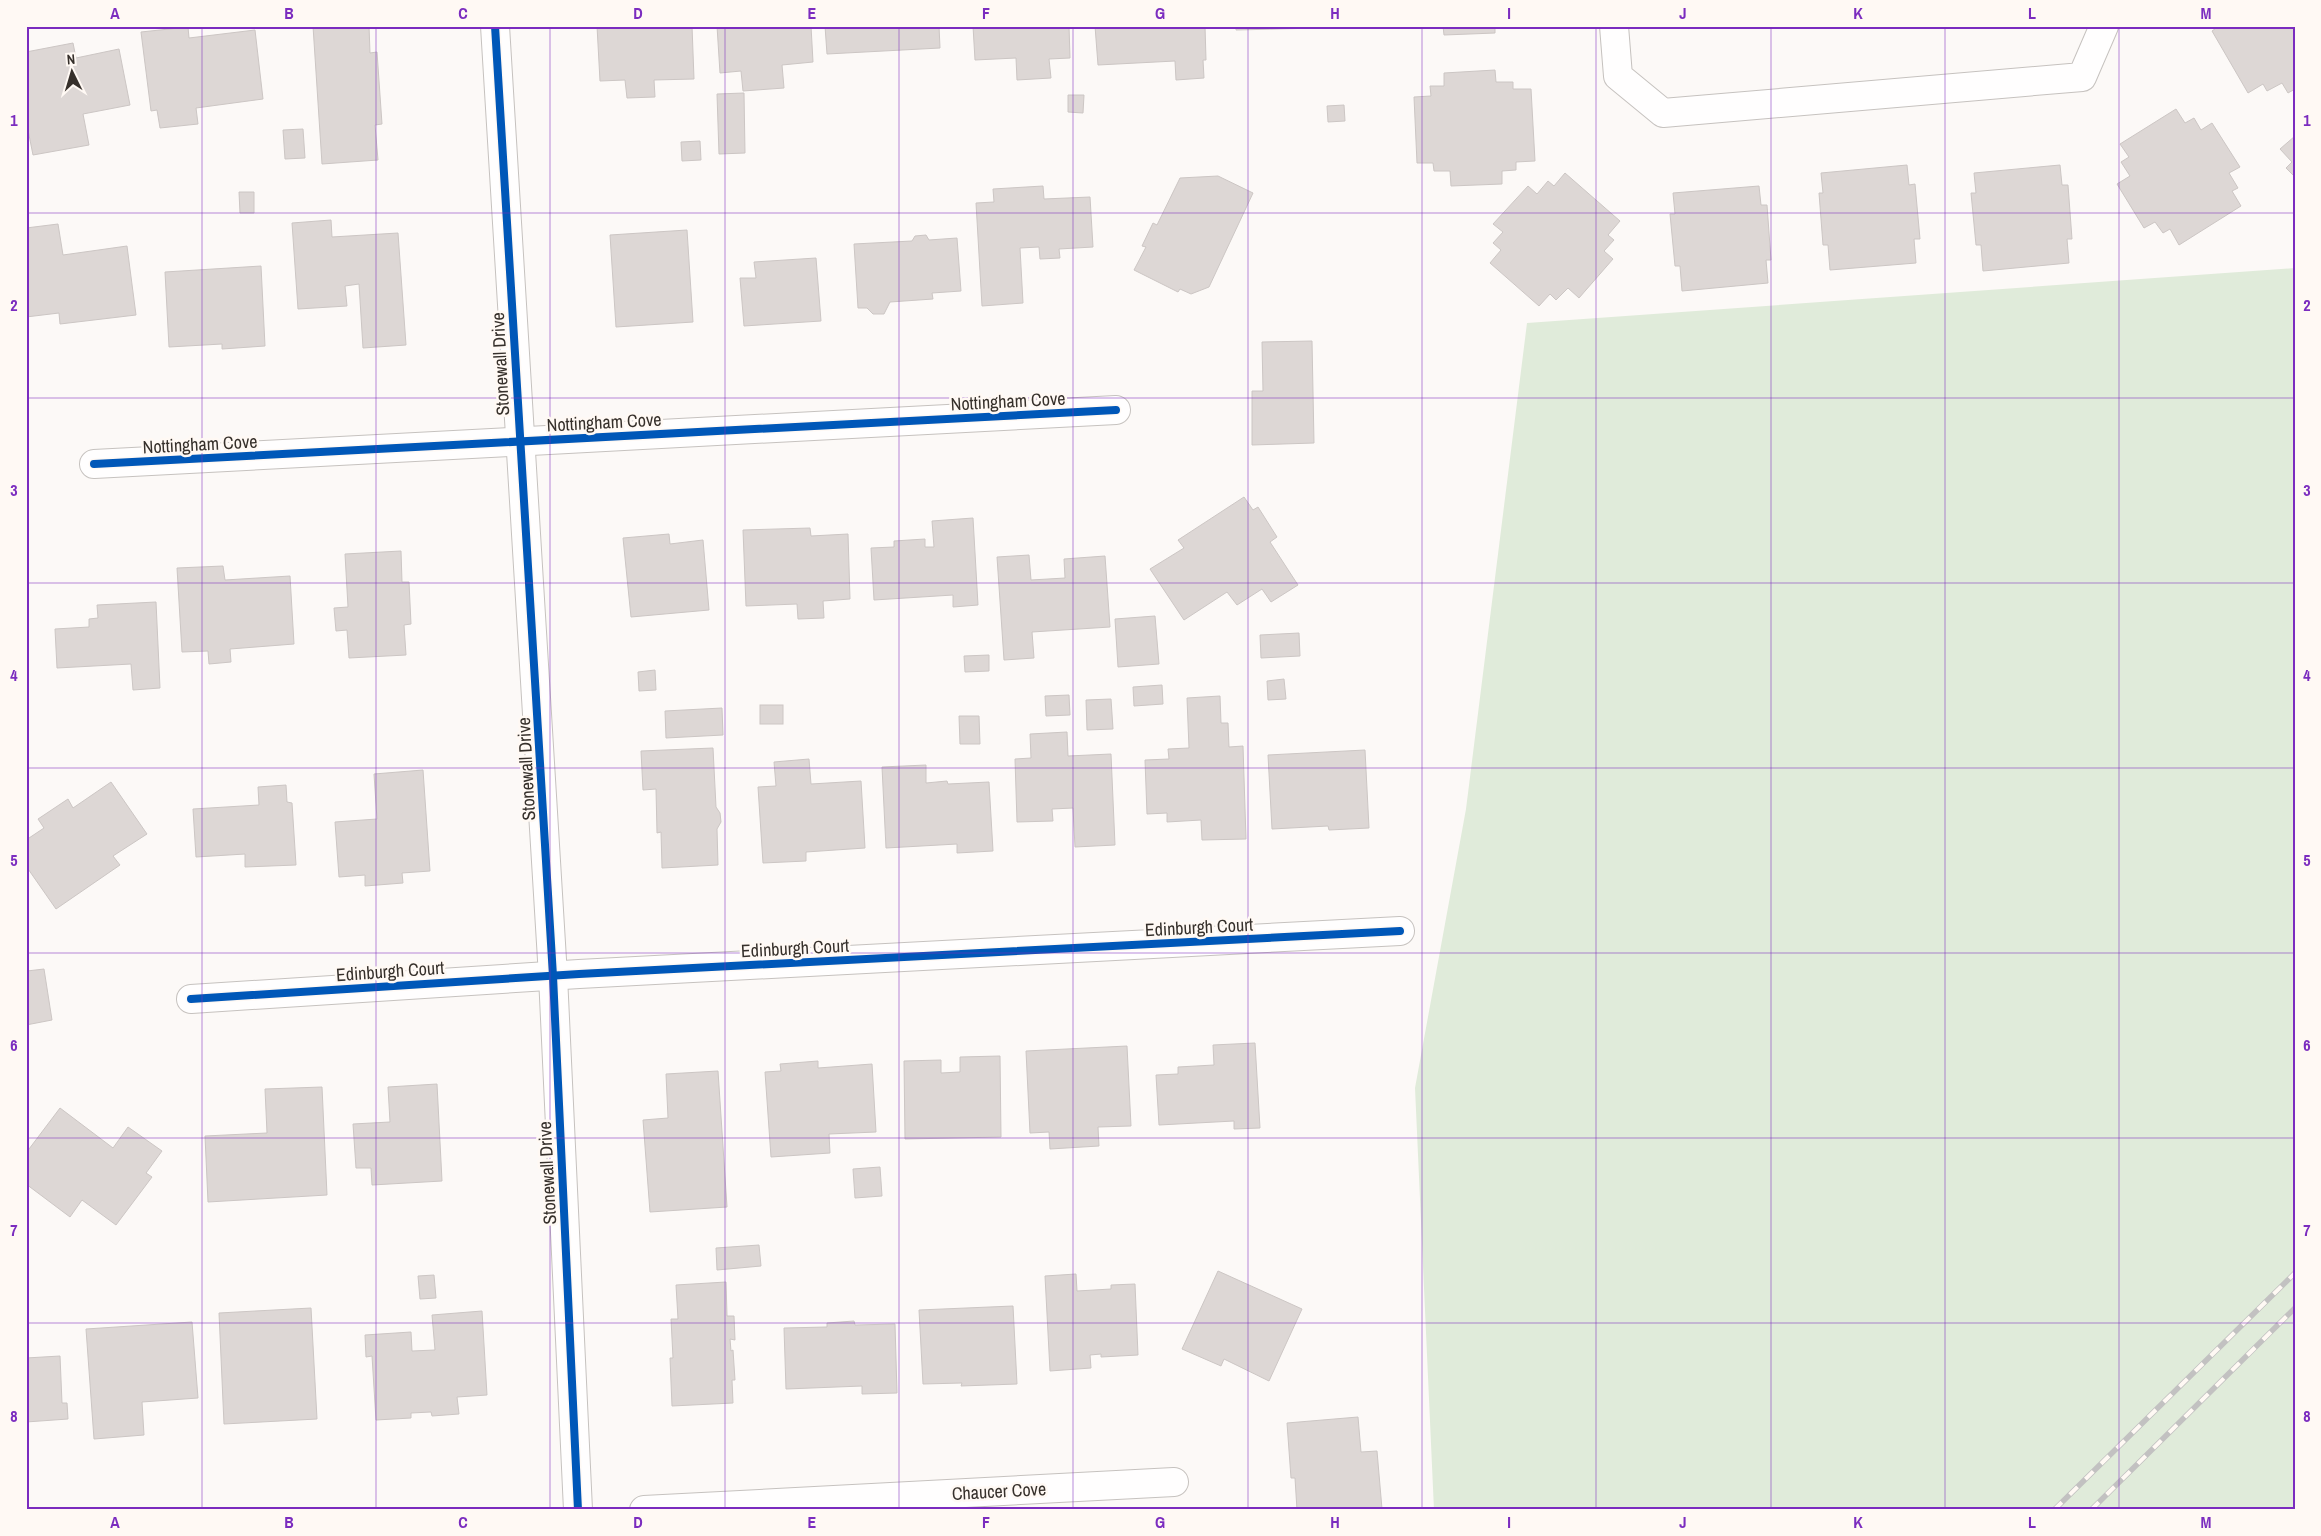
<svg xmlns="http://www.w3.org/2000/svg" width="2321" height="1536" viewBox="0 0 2321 1536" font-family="'Archivo Narrow',sans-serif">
  <rect width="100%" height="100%" fill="#fcf9f7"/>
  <!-- green -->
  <path fill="#e0ebda" d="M2295 268V1510H1434L1415 1088 1466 809 1527 323Z"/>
  <!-- building -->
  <g fill="#ddd7d5" stroke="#ccc6c4">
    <path d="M313 26H369L370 53 377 52 382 124 375 125 378 160 322 164Z"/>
    <path d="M597 26H692L694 79 654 80 655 97 627 98 625 80 600 81Z"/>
    <path d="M717 26H811L813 62 782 65 784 88 743 91 741 71 720 73Z"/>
    <path d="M825 26H939L940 48 827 54Z"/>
    <path d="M973 26H1069L1070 58 1049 59 1051 78 1017 80 1016 58 975 60Z"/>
    <path d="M1095 26H1205L1206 60H1203L1204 78 1176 80 1175 61 1098 65Z"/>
    <path d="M1236 26H1318V28L1236 30Z"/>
    <path d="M1443 26H1495V33L1444 35Z"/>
    <path d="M2219 26H2295V89L2288 93 2282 83 2267 91 2263 84 2248 93 2212 31Z"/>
    <path d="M188 27 189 38 255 30 263 99 196 108 198 124 160 128 157 110 151 111 141 32Z"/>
    <path d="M73 43 76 58 119 49 130 105 83 114 89 145 33 155 26 120V52Z"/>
    <path d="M1495 70 1496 82H1513V89H1531L1535 161 1516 162V170L1502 171V184L1451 186 1450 171H1434L1433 163H1417L1414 97 1431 96 1430 86H1444V73Z"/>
    <path d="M744 93 745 153 719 154 717 94Z"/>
    <path d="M1068 95H1084L1083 113 1068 112Z"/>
    <path d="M1344 105 1345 121 1328 122 1327 106Z"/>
    <path d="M2176 109 2185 123 2194 118 2201 130 2212 123 2240 167 2229 173 2238 188 2232 191 2241 206 2179 245 2170 229 2163 233 2155 222 2144 228 2117 184 2130 176 2121 162 2129 157 2120 144Z"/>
    <path d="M303 129 305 158 285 159 283 130Z"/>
    <path d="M2295 136V177L2286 168 2292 162 2280 149Z"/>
    <path d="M700 141 701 160 682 161 681 142Z"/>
    <path d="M1907 165 1909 185 1915 184 1920 239H1914L1916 263 1830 270 1828 245H1823L1819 193H1823L1821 173Z"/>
    <path d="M2060 165 2062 185H2068L2072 239H2067L2069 263 1983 271 1981 245H1976L1971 193H1976L1974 173Z"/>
    <path d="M1565 173 1620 221 1608 235 1614 240 1604 251 1613 259 1579 298 1568 288 1556 300 1550 294 1539 306 1490 263 1501 250 1493 243 1503 232 1493 224 1528 186 1537 194 1548 181 1554 186Z"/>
    <path d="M1218 176 1253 193 1209 287 1191 294 1180 289 1178 292 1134 270 1146 247 1142 246 1153 223 1157 225 1180 178Z"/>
    <path d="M1043 186 1044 199 1090 197 1093 247 1059 249 1060 258 1040 259 1039 247 1020 248 1023 303 982 306 976 203 994 202 993 189Z"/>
    <path d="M1759 186 1761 205H1767L1771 260H1766L1768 283 1682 291 1680 266H1675L1670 214H1675L1673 193Z"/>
    <path d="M239 192H254V213H240Z"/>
    <path d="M331 220 332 237 398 233 406 345 363 348 359 284 345 286 347 306 298 309 292 223Z"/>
    <path d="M58 224 63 255 127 246 136 315 60 324 59 313 26 317V228Z"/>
    <path d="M687 230 693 322 616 327 610 235Z"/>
    <path d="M926 235 929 240 957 238 961 291 932 293 933 299 890 302 884 314H873L867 308H858L854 244 912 241 915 236Z"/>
    <path d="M816 258 821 321 744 326 740 278H756L754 262Z"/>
    <path d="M261 266 265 346 222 349V344L169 347 165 272Z"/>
    <path d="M1312 341 1314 443 1252 445V391H1263L1262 342Z"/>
    <path d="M1244 497 1253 510 1258 507 1277 537 1270 542 1298 585 1271 602 1262 589 1237 605 1227 592 1184 620 1150 569 1184 548 1178 540Z"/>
    <path d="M973 518 978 605 953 607V595L874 600 871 548 894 547V541L925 539V547H934L932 521Z"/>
    <path d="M810 528 811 536 848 534 850 599 823 601 824 618 798 619 797 604 746 606 743 530Z"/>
    <path d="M669 534 670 544 703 540 709 610 631 617 623 538Z"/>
    <path d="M401 551 402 582H409L411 624 404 625 406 655 349 658 347 630 336 631 334 608 348 607 345 554Z"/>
    <path d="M1029 555 1031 580 1065 578 1064 559 1105 556 1110 627 1032 632 1034 658 1004 660 997 557Z"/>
    <path d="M223 566 225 580 290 576 294 644 230 649 231 662 209 664 208 651 182 652 177 568Z"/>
    <path d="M156 602 160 688 133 690 131 664 57 668 55 629 89 627V619L98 618 97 605Z"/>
    <path d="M1155 616 1159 664 1118 667 1115 619Z"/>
    <path d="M1299 633 1300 656 1261 658 1260 635Z"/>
    <path d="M989 655V671L965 672 964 656Z"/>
    <path d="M655 670 656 690 639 691 638 672Z"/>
    <path d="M1284 679 1286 699 1268 700 1267 681Z"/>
    <path d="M1162 685 1163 704 1134 706 1133 687Z"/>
    <path d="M1069 695 1070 715 1046 716 1045 696Z"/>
    <path d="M1220 696 1221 723H1228L1229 747 1243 746 1246 839 1202 840 1201 820 1167 822V813L1147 814 1145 760 1169 759 1168 749 1189 748 1187 698Z"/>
    <path d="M1111 699 1113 729 1087 730 1086 700Z"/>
    <rect x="760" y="705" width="23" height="19"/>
    <path d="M722 708 723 735 666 738 665 711Z"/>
    <path d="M959 716H979L980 744H960Z"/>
    <path d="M1067 732 1068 756 1111 754 1115 845 1075 847 1073 808 1052 809 1053 821 1017 822 1015 759 1031 758 1030 734Z"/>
    <path d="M713 748 716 807 720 813 721 822 717 829 718 865 662 868 661 832 657 833 656 789 643 790 641 751Z"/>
    <path d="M1365 750 1369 828 1329 830 1328 826 1272 829 1268 755Z"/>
    <path d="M809 759 811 784 861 781 865 848 806 852V861L763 863 758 787 776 786 774 762Z"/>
    <path d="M926 765V783L947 781 948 784 989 782 993 851 957 853V844L886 848 882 767Z"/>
    <path d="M423 770 430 871 402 873 403 883 365 886V875L339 877 335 822 377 819 374 774Z"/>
    <path d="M111 782 147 834 113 856 120 865 56 909 26 866V840L44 828 38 819 68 799 73 808Z"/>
    <path d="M286 785 287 802 292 803 296 865 245 867V854L196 857 193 809 259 805 258 787Z"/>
    <path d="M26 968 27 971 44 969 52 1020 26 1025Z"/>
    <path d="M1255 1043 1260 1128 1234 1129V1121L1159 1125 1156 1075 1178 1074V1067L1214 1065 1213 1045Z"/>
    <path d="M1127 1046 1131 1126 1098 1127 1099 1146 1050 1149 1049 1132 1030 1133 1026 1051Z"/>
    <path d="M1000 1056 1001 1137 905 1139 904 1061 941 1060V1073L960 1072V1057Z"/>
    <path d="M818 1061V1068L872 1064 876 1132 829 1134 830 1153 771 1157 765 1072 781 1071 780 1064Z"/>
    <path d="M718 1071 727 1207 650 1212 643 1120 668 1118 666 1074Z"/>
    <path d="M437 1084 442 1181 372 1185 371 1168H356L353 1124 390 1122 388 1087Z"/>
    <path d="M322 1087 327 1195 208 1202 205 1136 267 1133 265 1089Z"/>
    <path d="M60 1108 113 1148 128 1127 162 1151 146 1173 152 1177 116 1225 82 1200 70 1217 26 1184V1153Z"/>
    <path d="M880 1167 882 1196 855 1198 853 1169Z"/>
    <path d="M759 1245 761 1266 717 1270 716 1248Z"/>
    <path d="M1218 1271 1302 1309 1269 1381 1224 1359 1221 1366 1182 1349Z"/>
    <path d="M1076 1274 1077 1291 1111 1289V1285L1135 1284 1138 1355 1101 1357V1354L1090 1355 1091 1368 1050 1371 1045 1276Z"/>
    <path d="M434 1275 436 1298 420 1299 418 1276Z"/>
    <path d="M726 1282 727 1316H734L735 1340 730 1339 731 1351 733 1350 735 1380H732L733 1403 672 1406 670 1358H673L671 1319H678L676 1285Z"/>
    <path d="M1013 1306 1017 1384 961 1386 962 1383 923 1384 919 1310Z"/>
    <path d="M311 1308 317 1419 224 1424 219 1313Z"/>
    <path d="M482 1311 487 1395 457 1397 459 1414 432 1416 431 1412 411 1413V1418L376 1420 372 1356 366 1357 365 1335 411 1332 412 1351 435 1350 432 1315Z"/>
    <path d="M854 1321 855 1325 895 1324 897 1393 862 1394V1386L786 1389 784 1328 827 1327V1323Z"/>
    <path d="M192 1322 198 1398 142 1402 144 1435 94 1439 86 1329Z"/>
    <path d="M60 1356 62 1403H67L68 1419 26 1422V1358Z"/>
    <path d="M1358 1417 1361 1452 1377 1451 1382 1509 1297 1510 1295 1478H1291L1287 1423Z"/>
  </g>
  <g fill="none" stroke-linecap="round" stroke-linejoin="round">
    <!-- minor casing -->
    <g stroke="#c6c2bf" stroke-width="30">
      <g id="minor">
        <path d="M1614 26 1618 76 1663 113 2082 77 2104 26"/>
        <path d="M94 464 1116 410"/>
        <path d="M191 999 579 974 1400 931"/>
        <path d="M644 1510 1174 1482"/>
      </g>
    </g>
    <!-- tertiary casing -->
    <g stroke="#c6c2bf" stroke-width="30">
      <path id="tertiary" d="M495 26 553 976 578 1510"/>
    </g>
    <!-- minor -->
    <use href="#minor" stroke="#fffefe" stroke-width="28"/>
    <!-- tertiary -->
    <use href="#tertiary" stroke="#fffefe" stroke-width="28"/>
    <!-- rail casing -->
    <g stroke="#c2c1c1" stroke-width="5.5">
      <g id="rail">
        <path d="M2054 1510 2295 1273"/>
        <path d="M2091 1510 2295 1308"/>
      </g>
    </g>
    <!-- rail -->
    <use href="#rail" stroke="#fff9f4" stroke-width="4" stroke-dasharray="11" stroke-linecap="butt"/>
    <!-- cycleway casing -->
    <g stroke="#fff9f4" stroke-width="11">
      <g id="cycleway">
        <path d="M495 26 553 976 578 1510"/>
        <path d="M94 464 1116 410"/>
        <path d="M191 999 579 974 1400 931"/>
      </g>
    </g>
    <!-- cycleway -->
    <use href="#cycleway" stroke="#0057b8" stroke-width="8"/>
  </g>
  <!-- grid -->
  <path fill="none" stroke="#7b2cbf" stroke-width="1" stroke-opacity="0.55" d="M202 26V1510M376 26V1510M550 26V1510M725 26V1510M899 26V1510M1073 26V1510M1248 26V1510M1422 26V1510M1596 26V1510M1771 26V1510M1945 26V1510M2119 26V1510M26 213H2295M26 398H2295M26 583H2295M26 768H2295M26 953H2295M26 1138H2295M26 1323H2295"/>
  <g text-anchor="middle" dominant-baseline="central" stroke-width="5" stroke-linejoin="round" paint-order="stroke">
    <!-- street labels -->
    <g font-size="18" fill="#36302b" stroke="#fff9f4">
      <text transform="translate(500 364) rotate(-93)">Stonewall Drive</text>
      <text transform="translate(1008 401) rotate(-3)">Nottingham Cove</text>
      <text transform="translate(604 422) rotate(-3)">Nottingham Cove</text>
      <text transform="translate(200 444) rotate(-3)">Nottingham Cove</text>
      <text transform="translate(526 769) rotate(-93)">Stonewall Drive</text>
      <text transform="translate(1199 927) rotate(-3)">Edinburgh Court</text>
      <text transform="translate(795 948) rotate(-3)">Edinburgh Court</text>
      <text transform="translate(390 971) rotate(-4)">Edinburgh Court</text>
      <text transform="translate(547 1173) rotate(-93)">Stonewall Drive</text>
      <text transform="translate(999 1491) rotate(-3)">Chaucer Cove</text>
    </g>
  </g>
  <!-- border -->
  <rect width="2321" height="1536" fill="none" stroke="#fff9f4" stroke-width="55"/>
  <!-- north arrow -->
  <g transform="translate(72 72) rotate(355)" stroke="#fff9f4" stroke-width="4" paint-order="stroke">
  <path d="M0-4L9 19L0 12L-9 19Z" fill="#36302b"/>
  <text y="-8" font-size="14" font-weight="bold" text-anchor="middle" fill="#36302b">N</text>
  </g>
  <rect x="28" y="28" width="2266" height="1480" fill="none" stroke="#7b2cbf" stroke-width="2"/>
  <g font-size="16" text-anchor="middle" font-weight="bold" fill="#7b2cbf">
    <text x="115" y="19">A</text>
    <text x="289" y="19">B</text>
    <text x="463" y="19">C</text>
    <text x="638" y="19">D</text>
    <text x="812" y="19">E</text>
    <text x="986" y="19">F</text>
    <text x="1160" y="19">G</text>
    <text x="1335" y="19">H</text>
    <text x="1509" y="19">I</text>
    <text x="1683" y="19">J</text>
    <text x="1858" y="19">K</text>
    <text x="2032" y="19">L</text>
    <text x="2206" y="19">M</text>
    <text x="14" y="126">1</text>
    <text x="2307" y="126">1</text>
    <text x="14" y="311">2</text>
    <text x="2307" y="311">2</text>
    <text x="14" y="496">3</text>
    <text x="2307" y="496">3</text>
    <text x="14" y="681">4</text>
    <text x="2307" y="681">4</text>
    <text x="14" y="866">5</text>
    <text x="2307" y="866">5</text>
    <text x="14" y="1051">6</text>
    <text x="2307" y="1051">6</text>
    <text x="14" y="1236">7</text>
    <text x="2307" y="1236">7</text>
    <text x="14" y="1422">8</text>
    <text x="2307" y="1422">8</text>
    <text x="115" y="1528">A</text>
    <text x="289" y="1528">B</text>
    <text x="463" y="1528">C</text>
    <text x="638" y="1528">D</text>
    <text x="812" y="1528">E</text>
    <text x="986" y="1528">F</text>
    <text x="1160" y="1528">G</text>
    <text x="1335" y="1528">H</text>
    <text x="1509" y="1528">I</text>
    <text x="1683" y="1528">J</text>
    <text x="1858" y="1528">K</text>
    <text x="2032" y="1528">L</text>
    <text x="2206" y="1528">M</text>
  </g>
</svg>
